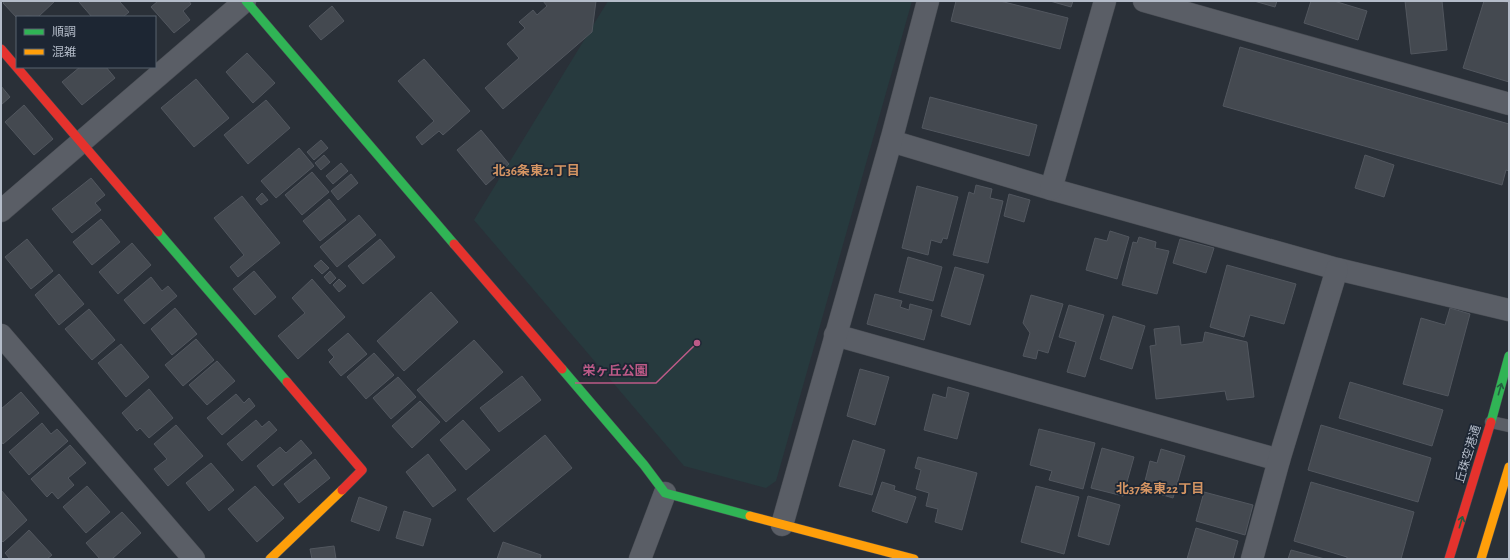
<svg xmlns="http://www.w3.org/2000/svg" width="1510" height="560" viewBox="0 0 1510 560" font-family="'Alegreya Sans','Noto Sans JP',sans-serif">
  <rect width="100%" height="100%" fill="#2a3038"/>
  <!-- green -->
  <path fill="#273a3e" d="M608 1H912L776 481 766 488 684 466 474 220Z"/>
  <!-- building -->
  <g fill="#444950" stroke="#52575f">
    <path d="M4 1H55L38 17 28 16 17 17V18L3 3Z"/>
    <path d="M81 1H119L129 12 123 17H92L79 2Z"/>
    <path d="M158 1H189L191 4 183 11 190 20 174 33 151 7Z"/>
    <path d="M543 1H596L592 32 503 109 485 88 519 58 507 44 525 28 519 22 533 10 537 15 547 6Z"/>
    <path d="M956 1H1000L1068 18 1060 49 951 21Z"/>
    <path d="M1050 1H1073L1071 7Z"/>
    <path d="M1254 1H1277L1275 7Z"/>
    <path d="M1311 1H1334L1367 11 1358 40 1304 23Z"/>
    <path d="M1405 1H1442L1447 50 1411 54Z"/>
    <path d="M1484 1H1502L1509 3V82L1463 68Z"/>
    <path d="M332 6 344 21 321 40 309 26Z"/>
    <path d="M1240 47 1509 124V171L1506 170 1502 185 1223 106Z"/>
    <path d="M247 53 275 83 253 103 226 72Z"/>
    <path d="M424 59 470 111 443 135 439 131 422 145 416 137 434 121 398 81Z"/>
    <path d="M80 67H106L115 78 82 105 62 82Z"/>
    <path d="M196 79 229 118 194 147 161 108Z"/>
    <path d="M1 86 10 97 1 105Z"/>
    <path d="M930 97 1037 125 1029 156 922 128Z"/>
    <path d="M266 100 290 128 248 164 224 135Z"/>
    <path d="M24 105 53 139 34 155 5 122Z"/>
    <path d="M481 130 509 164 486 185 457 150Z"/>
    <path d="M321 140 328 148 314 160 307 152Z"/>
    <path d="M299 148 314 166 276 198 261 181Z"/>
    <path d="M324 155 330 162 321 170 315 163Z"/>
    <path d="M1365 155 1394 165 1384 197 1355 188Z"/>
    <path d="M341 163 348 171 333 184 326 176Z"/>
    <path d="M312 172 329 192 302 215 285 195Z"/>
    <path d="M351 174 358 183 338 200 331 191Z"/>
    <path d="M91 178 105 195 95 203 101 210 72 233 52 209Z"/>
    <path d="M976 185 992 189 990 198 1003 201 988 263 953 255 969 192 974 194Z"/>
    <path d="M917 186 958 197 947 239 943 238 941 243 931 240 928 255 902 248Z"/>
    <path d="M262 193 268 200 261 205 256 199Z"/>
    <path d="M1009 194 1030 200 1024 222 1004 216Z"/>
    <path d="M242 196 280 243 238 277 230 267 244 255 214 218Z"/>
    <path d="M329 199 346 220 320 241 303 221Z"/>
    <path d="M359 215 376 235 337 267 320 247Z"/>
    <path d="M101 219 120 242 92 265 73 242Z"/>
    <path d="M1110 231 1129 237 1117 279 1086 270 1095 238 1107 241Z"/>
    <path d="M1139 237 1156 242 1155 248 1169 251 1157 294 1122 285 1133 242 1137 243Z"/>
    <path d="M27 239 53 271 31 289 5 257Z"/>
    <path d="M380 239 395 257 363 284 348 266Z"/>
    <path d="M1180 239 1214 248 1206 273 1173 263Z"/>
    <path d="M132 243 151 265 118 294 99 272Z"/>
    <path d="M908 257 942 267 933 301 899 292Z"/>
    <path d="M321 260 329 268 322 274 314 266Z"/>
    <path d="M1227 265 1296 284 1284 324 1250 315 1244 337 1210 327Z"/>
    <path d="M955 267 984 275 970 325 941 316Z"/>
    <path d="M254 271 276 297 255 315 233 289Z"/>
    <path d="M330 271 336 278 330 284 324 277Z"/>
    <path d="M59 274 84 304 59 325 35 295Z"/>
    <path d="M151 277 162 291 168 286 177 296 144 324 124 300Z"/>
    <path d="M312 279 345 317 298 359 278 336 305 313 292 298Z"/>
    <path d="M339 279 346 286 339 292 333 285Z"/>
    <path d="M431 292 458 322 404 371 377 341Z"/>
    <path d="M875 294 902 301 900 307 909 310 910 304 932 310 924 340 867 324Z"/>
    <path d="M1031 295 1063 304 1048 353 1038 350 1036 359 1023 356 1030 333 1023 323Z"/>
    <path d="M1069 305 1104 315 1085 377 1067 372 1076 342 1059 337Z"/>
    <path d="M175 308 197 334 172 355 151 329Z"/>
    <path d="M1450 308 1470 314 1448 396 1403 384 1421 318 1445 325Z"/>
    <path d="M89 309 115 340 92 360 65 329Z"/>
    <path d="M1113 316 1145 326 1132 369 1100 359Z"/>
    <path d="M1179 326 1181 345 1203 342 1205 332 1247 342 1254 397 1227 400 1225 391 1156 399 1150 346 1156 345 1154 329Z"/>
    <path d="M348 333 367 354 341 376 329 362 334 357 328 350Z"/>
    <path d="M196 339 214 360 183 386 165 365Z"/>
    <path d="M474 340 503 372 446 422 417 390Z"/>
    <path d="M121 344 149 377 126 397 98 363Z"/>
    <path d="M374 353 394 375 366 399 347 377Z"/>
    <path d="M217 361 235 381 207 405 189 385Z"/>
    <path d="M860 369 889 377 875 425 847 416Z"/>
    <path d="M522 376 541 400 499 432 480 408Z"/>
    <path d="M398 377 416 397 391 419 373 398Z"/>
    <path d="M1350 382 1443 410 1432 446 1339 418Z"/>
    <path d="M948 387 969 393 957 439 924 430 933 394 946 398Z"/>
    <path d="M149 389 173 418 149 438 140 428 137 431 122 413Z"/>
    <path d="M21 392 39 413 3 444 1 441V409Z"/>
    <path d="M236 394 244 403 249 398 255 406 222 435 207 418Z"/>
    <path d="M420 401 440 422 412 448 392 426Z"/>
    <path d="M256 420 262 427 269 421 277 430 242 461 227 444Z"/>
    <path d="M463 420 490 450 466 470 440 440Z"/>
    <path d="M42 423 51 434 57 429 68 441 29 475 9 452Z"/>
    <path d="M176 425 203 456 168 486 154 469 167 459 154 444Z"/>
    <path d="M1321 425 1431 458 1418 502 1308 470Z"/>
    <path d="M1039 429 1095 443 1083 489 1049 480 1052 471 1030 465Z"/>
    <path d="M545 435 572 468 494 532 467 499Z"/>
    <path d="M301 440 312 453 273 486 257 466 280 447 286 453Z"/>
    <path d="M853 440 885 450 872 495 839 486Z"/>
    <path d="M70 445 86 463 68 478 74 485 58 499 52 492 47 497 31 479Z"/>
    <path d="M1102 448 1134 457 1123 496 1091 488Z"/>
    <path d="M1161 449 1185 456 1173 498 1143 489 1150 461 1157 463Z"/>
    <path d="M428 454 456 490 433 507 406 472Z"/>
    <path d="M918 457 977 473 962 530 935 522 938 509 926 506 929 493 916 489 921 470 915 468Z"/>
    <path d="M315 459 330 478 299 503 284 484Z"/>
    <path d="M211 463 234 490 209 511 186 483Z"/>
    <path d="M882 482 895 486 894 490 916 497 907 523 872 511Z"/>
    <path d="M1311 482 1414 512 1401 559H1347V557L1294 541Z"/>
    <path d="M87 486 110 512 86 533 63 507Z"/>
    <path d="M255 486 284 518 257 542 228 509Z"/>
    <path d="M1036 486 1079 497 1064 554 1021 542Z"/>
    <path d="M1 490 27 520 3 542 1 540Z"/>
    <path d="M1204 492 1253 505 1245 535 1196 521Z"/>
    <path d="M1088 496 1120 505 1109 545 1078 536Z"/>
    <path d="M359 497 387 507 379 531 351 521Z"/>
    <path d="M404 511 431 519 423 546 396 538Z"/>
    <path d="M122 512 141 533 112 559H100L86 543Z"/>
    <path d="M1196 528 1238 541 1233 559H1187Z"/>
    <path d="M29 530 52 555 47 559H10L5 553Z"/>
    <path d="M503 542 541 555 540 559H497Z"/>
    <path d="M334 546 336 559H312L310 549Z"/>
    <path d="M1291 550 1325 559H1288Z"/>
  </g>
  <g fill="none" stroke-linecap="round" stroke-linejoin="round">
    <!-- lane casing -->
    <g stroke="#484c53" stroke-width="13">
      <path id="lane" d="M1491 422 1509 426"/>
    </g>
    <!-- street casing -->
    <g stroke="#484c53" stroke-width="23">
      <g id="street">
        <path d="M1144 1 1509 104"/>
        <path d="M891 141 1051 189 1337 269 1509 310"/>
        <path d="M1051 189 1105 1"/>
        <path d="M1 211 245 1"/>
        <path d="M1 335 194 559"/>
        <path d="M835 335 1279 460"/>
        <path d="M782 525 891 141 928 1"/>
        <path d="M640 559 665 493"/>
        <path d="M1252 559 1279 460 1337 269"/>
      </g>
    </g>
    <!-- fast casing -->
    <g stroke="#484c53" stroke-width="10">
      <g id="fast">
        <path d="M246 1 454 244"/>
        <path d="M158 232 287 382"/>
        <path d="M562 369 644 465 665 493 750 516"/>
        <path d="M1491 422 1509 356"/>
      </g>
    </g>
    <!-- slow casing -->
    <g stroke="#484c53" stroke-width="10">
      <g id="slow">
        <path d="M750 516 914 559"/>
        <path d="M270 559 342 490"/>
        <path d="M1481 559 1509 467"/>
      </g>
    </g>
    <!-- jam casing -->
    <g stroke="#484c53" stroke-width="10">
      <g id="jam">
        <path d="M1 49 158 232"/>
        <path d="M454 244 562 369"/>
        <path d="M287 382 362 470 342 490"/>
        <path d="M1449 559 1491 422"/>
      </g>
    </g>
    <!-- lane -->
    <use href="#lane" stroke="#5a5e66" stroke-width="12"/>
    <!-- street -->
    <use href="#street" stroke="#5a5e66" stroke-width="22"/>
    <!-- fast -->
    <use href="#fast" stroke="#30b455" stroke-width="9"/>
    <!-- slow -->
    <use href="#slow" stroke="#ff9f0a" stroke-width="9"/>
    <!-- jam -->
    <use href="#jam" stroke="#e5322d" stroke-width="9"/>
  </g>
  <!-- one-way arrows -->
  <defs><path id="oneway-shaft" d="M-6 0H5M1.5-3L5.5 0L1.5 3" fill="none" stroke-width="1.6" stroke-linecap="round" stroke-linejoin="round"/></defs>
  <g stroke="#255f41">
    <use href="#oneway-shaft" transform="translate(1500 389) rotate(-74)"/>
    <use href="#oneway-shaft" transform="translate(1461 522) rotate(-73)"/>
  </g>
  <g text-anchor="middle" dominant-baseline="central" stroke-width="3.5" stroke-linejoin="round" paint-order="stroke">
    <!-- street labels -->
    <g font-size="12" fill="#b4bcc9" stroke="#1d2633">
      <text transform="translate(1468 454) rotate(-73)">丘珠空港通</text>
    </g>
    <!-- neighbourhood labels -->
    <g font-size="13" font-weight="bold" fill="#d59563" stroke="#1d2633">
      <text x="536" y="171">北36条東21丁目</text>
      <text x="1160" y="489">北37条東22丁目</text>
    </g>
  </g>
  <!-- callouts -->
  <path fill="none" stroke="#bc5a87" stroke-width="1.5" d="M697 343L656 383H575"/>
  <circle fill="#bc5a87" stroke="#1d2633" stroke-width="1.5" cx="697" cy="343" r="4"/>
  <g font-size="13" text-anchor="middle" font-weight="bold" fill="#bc5a87" stroke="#1d2633" stroke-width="3.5" stroke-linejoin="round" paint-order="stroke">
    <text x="615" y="375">栄ヶ丘公園</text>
  </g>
  <!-- border -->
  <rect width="1510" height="560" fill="none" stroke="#b4bcc9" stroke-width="4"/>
  <!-- legend -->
  <rect x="16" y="16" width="140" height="52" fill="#1d2633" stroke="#59626f"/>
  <rect x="24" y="29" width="20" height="6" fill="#30b455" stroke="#59626f"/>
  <text x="52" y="36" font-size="12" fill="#b4bcc9">順調</text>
  <rect x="24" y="49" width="20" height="6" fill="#ff9f0a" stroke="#59626f"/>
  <text x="52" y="56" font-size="12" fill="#b4bcc9">混雑</text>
</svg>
